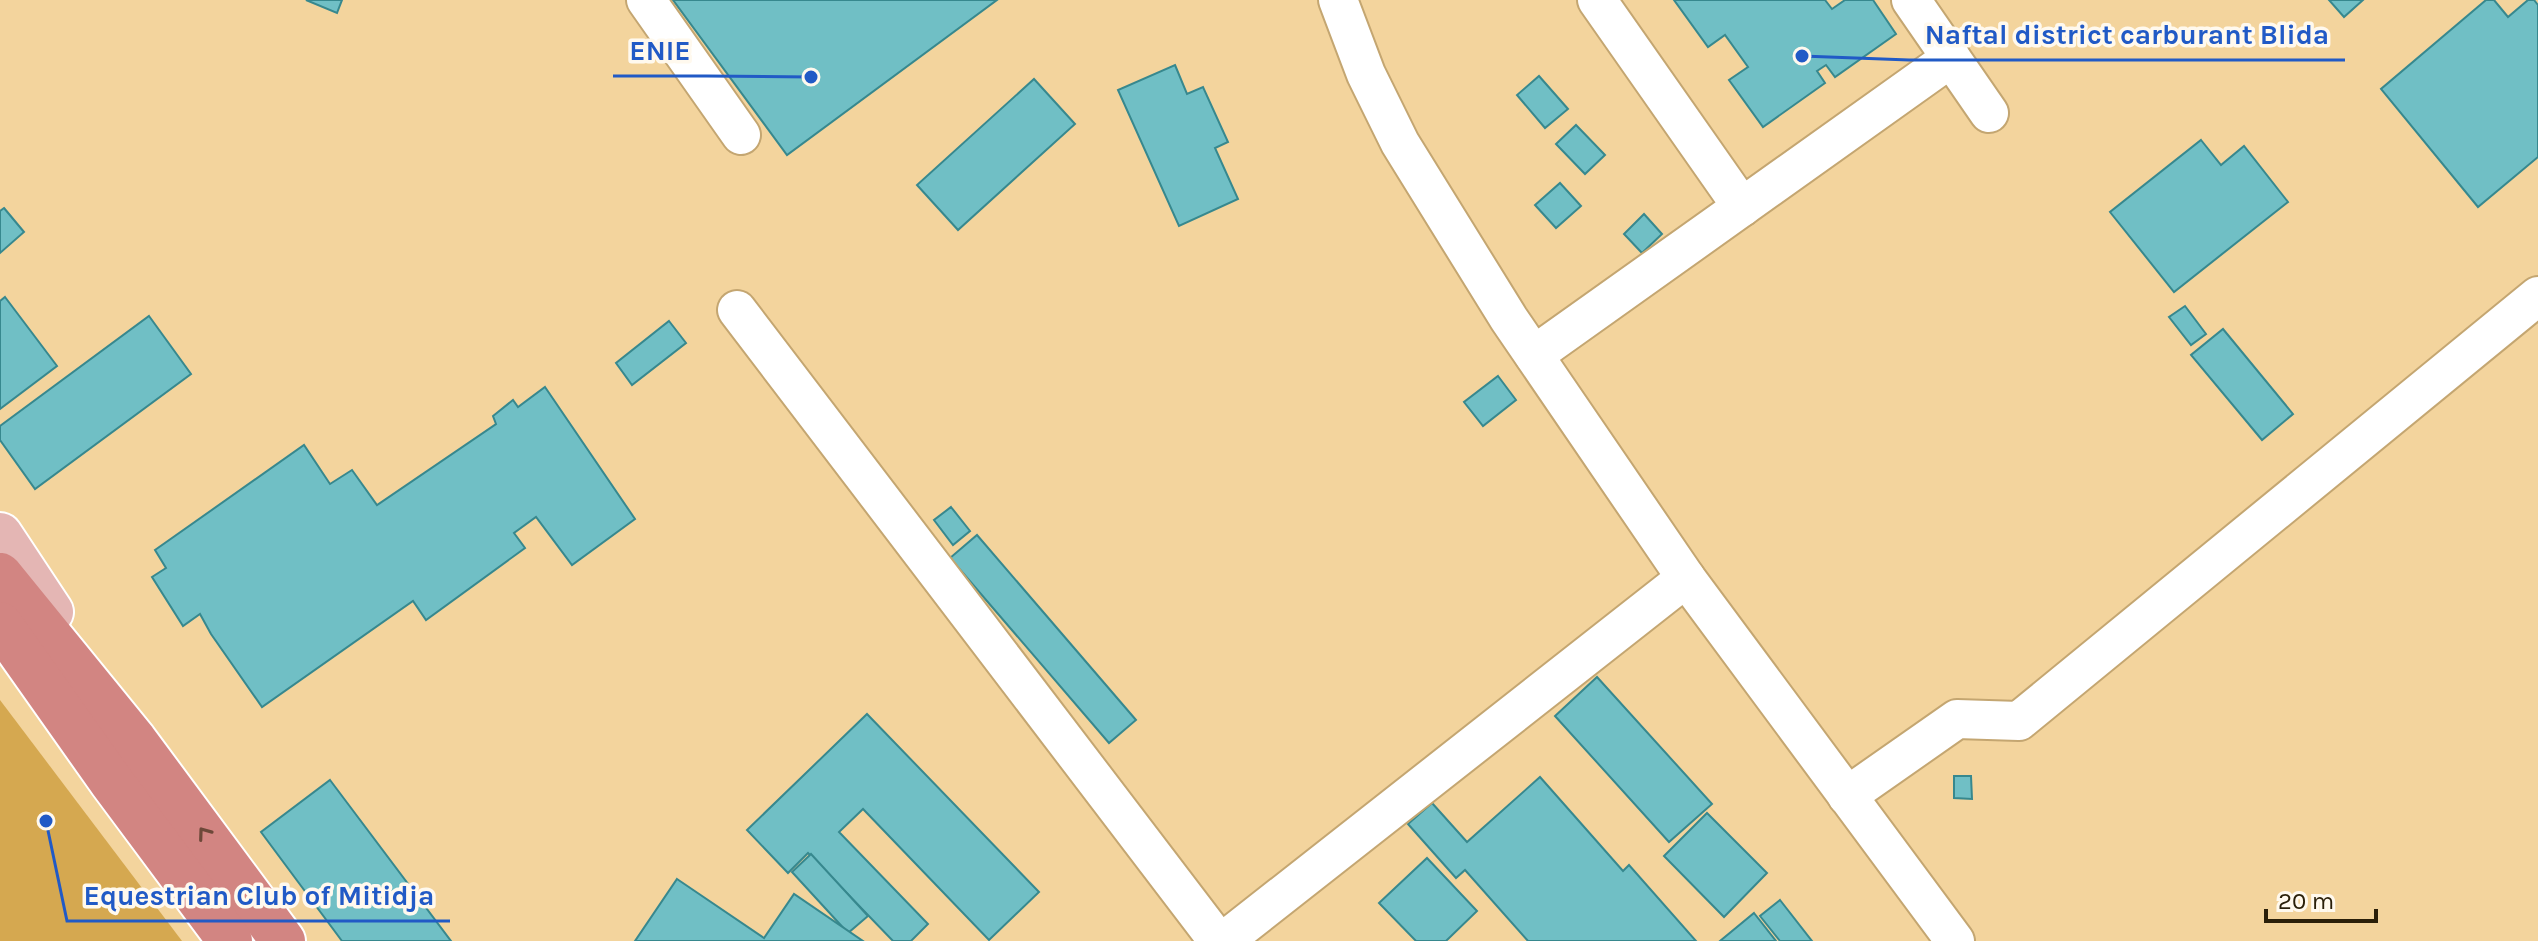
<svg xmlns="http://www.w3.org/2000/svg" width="2538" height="941" viewBox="0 0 2538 941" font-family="Karla,sans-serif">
  <rect width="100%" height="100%" fill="#f3d49d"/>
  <!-- green -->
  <path fill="#d5a850" d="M0 700 182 941H0Z"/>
  <!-- building -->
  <g fill="#70bfc5" stroke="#37888e" stroke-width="2">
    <path d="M306 0H342L337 13Z"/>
    <path d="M673 0H997L787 155Z"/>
    <path d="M1674 0H1825L1832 9 1845 0H1873L1896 34 1835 77 1826 65 1817 71 1825 83 1763 127 1729 80 1748 67 1725 35 1708 47Z"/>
    <path d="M2329 0H2363L2344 17Z"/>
    <path d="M2486 0H2494L2508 17 2528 0H2534L2538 5V157L2478 207 2381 89Z"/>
    <path d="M1175 65 1187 94 1203 87 1228 142 1215 148 1238 199 1179 226 1118 90Z"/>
    <path d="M1539 76 1568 109 1545 128 1517 95Z"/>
    <path d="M1034 79 1075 124 958 230 917 185Z"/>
    <path d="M1576 125 1605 155 1585 174 1556 144Z"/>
    <path d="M2201 140 2221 165 2244 146 2288 202 2174 292 2110 212Z"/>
    <path d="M1560 183 1581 206 1556 228 1535 205Z"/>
    <path d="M4 208 24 232 0 253V211Z"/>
    <path d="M1644 214 1662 234 1642 253 1624 234Z"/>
    <path d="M5 297 57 366 0 409V301Z"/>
    <path d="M2185 306 2206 334 2191 345 2169 317Z"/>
    <path d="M149 316 191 374 35 489 0 440V426Z"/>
    <path d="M669 321 686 343 632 385 616 363Z"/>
    <path d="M2223 329 2293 414 2262 440 2191 355Z"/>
    <path d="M1498 376 1516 400 1483 426 1464 402Z"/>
    <path d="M545 387 635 519 572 565 536 517 514 533 525 548 426 620 413 601 262 707 211 634 200 614 183 626 152 577 166 568 155 550 304 445 330 484 352 470 377 505 496 424 493 416 513 400 518 407Z"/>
    <path d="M951 507 970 531 953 545 934 520Z"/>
    <path d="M977 535 1136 720 1109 743 950 558Z"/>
    <path d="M1597 677 1712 804 1669 842 1555 716Z"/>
    <path d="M867 714 1039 892 989 940 863 809 839 832 928 924 911 941H893L808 853 788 873 747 830Z"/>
    <path d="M1954 776H1971L1972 799 1954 798Z"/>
    <path d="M1540 777 1623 871 1629 865 1696 941H1528L1465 870 1456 878 1408 824 1432 803 1467 842Z"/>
    <path d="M330 780 451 941H342L261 832Z"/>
    <path d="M1707 813 1767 873 1724 917 1664 856Z"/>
    <path d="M811 854 868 916 848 933 792 872Z"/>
    <path d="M1427 858 1477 911 1446 941H1416L1379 903Z"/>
    <path d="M677 879 764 938 794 894 863 941H635Z"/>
    <path d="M1780 900 1812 941H1780L1760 916Z"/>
    <path d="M1754 913 1776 941H1720Z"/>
  </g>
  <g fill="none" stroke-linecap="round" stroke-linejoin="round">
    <!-- minor casing -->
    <g stroke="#c4a671" stroke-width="42">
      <g id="minor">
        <path d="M646 0 741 135"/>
        <path d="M1338 0 1366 74 1400 143 1509 319 1686 578 1955 941"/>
        <path d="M1597 0 1742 207"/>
        <path d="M1911 0 1989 113"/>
        <path d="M737 310 1218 941"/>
        <path d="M1534 355 1951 58"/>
        <path d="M1847 796 1957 719 2019 721 2538 296"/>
        <path d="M1224 941 1686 578"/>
      </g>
    </g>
    <!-- major casing -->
    <g stroke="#fff" stroke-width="48">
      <path id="major" d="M0 535 51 612"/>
    </g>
    <!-- highway casing -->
    <g stroke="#fff" stroke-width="48">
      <g id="highway">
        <path d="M0 575 135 741 283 941"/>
        <path d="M0 624 111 781 230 941"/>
      </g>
    </g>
    <!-- minor -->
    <use href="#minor" stroke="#fff" stroke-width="38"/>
    <!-- major -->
    <use href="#major" stroke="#e4b6b4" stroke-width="44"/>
    <!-- highway -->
    <use href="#highway" stroke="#d28582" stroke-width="44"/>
  </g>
  <!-- one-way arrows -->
  <defs><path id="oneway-chevron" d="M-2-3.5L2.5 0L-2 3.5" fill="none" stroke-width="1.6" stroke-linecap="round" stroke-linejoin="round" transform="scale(2)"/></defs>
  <use stroke="#6d4839" href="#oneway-chevron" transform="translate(204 833) rotate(-126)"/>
  <!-- callouts -->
  <path fill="none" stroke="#215ac6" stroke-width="3" d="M1802 56L1909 60H2345M811 77L707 76H613M46 821L67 921H450"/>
  <g fill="#215ac6" stroke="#fff9ee" stroke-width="3">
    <circle cx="1802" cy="56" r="8"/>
    <circle cx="811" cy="77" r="8"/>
    <circle cx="46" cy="821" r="8"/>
  </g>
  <g font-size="28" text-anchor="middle" font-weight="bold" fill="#215ac6" stroke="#fff9ee" stroke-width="7" stroke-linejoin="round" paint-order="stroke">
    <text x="2127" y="44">Naftal district carburant Blida</text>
    <text x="660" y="60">ENIE</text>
    <text x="259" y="905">Equestrian Club of Mitidja</text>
  </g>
  <!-- scale -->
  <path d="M2266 909v12h110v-12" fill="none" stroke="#2a1f09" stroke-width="4"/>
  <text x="2278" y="909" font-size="24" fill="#2a1f09" stroke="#fff9ee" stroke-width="6" paint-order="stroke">20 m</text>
</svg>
